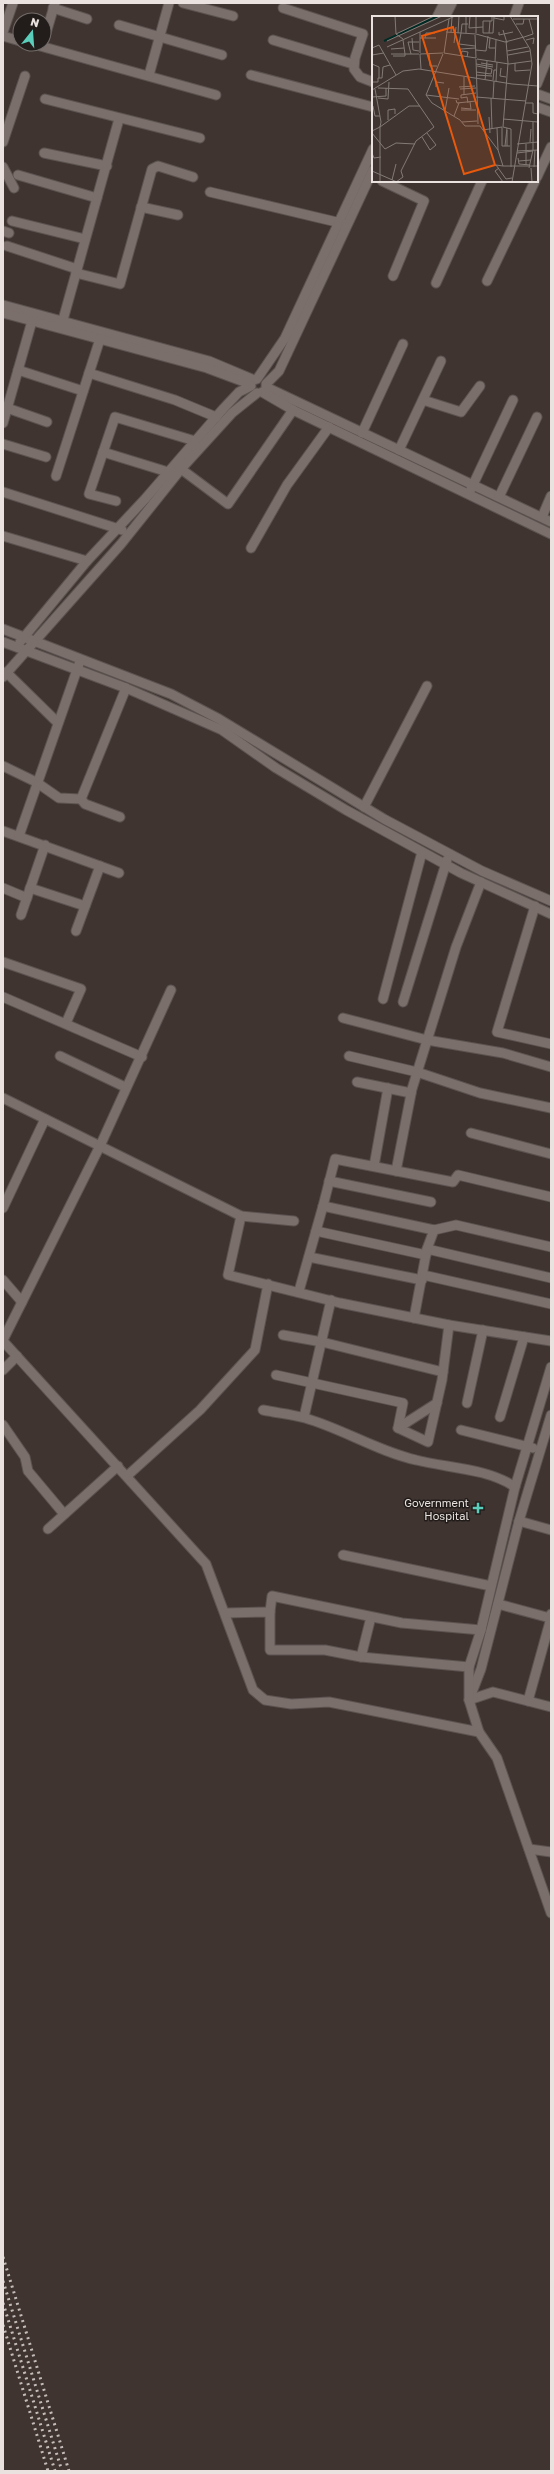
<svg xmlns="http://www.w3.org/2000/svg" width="554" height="2474" viewBox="0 0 554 2474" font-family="'Golos Text',sans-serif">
  <rect width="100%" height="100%" fill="#3f3430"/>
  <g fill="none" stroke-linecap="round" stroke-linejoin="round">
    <!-- minor casing -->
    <g stroke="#5c5350" stroke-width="11">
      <g id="minor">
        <path d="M183 3 233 16"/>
        <path d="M53 8 87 19"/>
        <path d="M283 8 363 34 355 58 354 69 360 77 373 82"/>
        <path d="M437 17 444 3"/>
        <path d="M445 17 452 3"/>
        <path d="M514 17 519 3"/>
        <path d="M119 25 222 55"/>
        <path d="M3 32 13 3"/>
        <path d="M3 36 20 41"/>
        <path d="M44 40 55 3"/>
        <path d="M273 40 353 64"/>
        <path d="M33 44 216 95"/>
        <path d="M149 75 169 3"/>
        <path d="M251 75 373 107"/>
        <path d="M537 84 551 49"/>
        <path d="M537 94 551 99"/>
        <path d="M45 99 200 138"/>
        <path d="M537 107 551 112"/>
        <path d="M3 142 25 76"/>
        <path d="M44 153 107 166"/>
        <path d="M3 167 14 188"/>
        <path d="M18 175 97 198"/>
        <path d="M537 177 551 147"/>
        <path d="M382 181 424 201 393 276"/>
        <path d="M210 192 345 224"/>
        <path d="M141 207 178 215"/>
        <path d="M12 221 85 239"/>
        <path d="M3 231 9 233"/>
        <path d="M7 246 77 269"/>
        <path d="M76 273 120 284 152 169 158 166 193 177"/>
        <path d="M487 281 535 181"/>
        <path d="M436 283 482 181"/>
        <path d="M3 305 209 361 254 380"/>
        <path d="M3 313 207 368 250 384"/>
        <path d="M61 327 119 119"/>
        <path d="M18 370 83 391"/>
        <path d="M89 373 175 400 216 417"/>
        <path d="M257 379 285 338 373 149"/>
        <path d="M266 384 279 371 373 170"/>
        <path d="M266 387 551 522"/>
        <path d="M262 392 293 410 551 534"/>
        <path d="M423 400 461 412 480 386"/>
        <path d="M7 408 47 422"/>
        <path d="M3 423 32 321"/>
        <path d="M362 433 403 344"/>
        <path d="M3 444 46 457"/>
        <path d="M399 450 441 361"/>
        <path d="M103 452 168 472"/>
        <path d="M181 469 228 504 293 410"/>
        <path d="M56 476 100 339"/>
        <path d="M471 489 513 400"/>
        <path d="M3 492 122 530"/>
        <path d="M499 497 537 417"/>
        <path d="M116 501 89 494 115 417 195 441"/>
        <path d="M542 517 551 496"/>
        <path d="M3 536 87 561"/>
        <path d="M251 548 287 485 329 427"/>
        <path d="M3 629 171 694 219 719 384 819 482 871 551 901"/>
        <path d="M3 642 126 688 222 730 276 768 346 810 461 873 551 914"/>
        <path d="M20 642 87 561 145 499 223 409 239 392 251 386"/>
        <path d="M6 672 58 723"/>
        <path d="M3 677 121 544 181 469 232 413 257 393"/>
        <path d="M3 766 36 782 59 798 81 799"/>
        <path d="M364 807 427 686"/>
        <path d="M120 817 85 804 81 799 126 688"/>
        <path d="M3 831 119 873"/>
        <path d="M19 836 79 664"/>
        <path d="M3 888 27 898"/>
        <path d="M30 888 85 906"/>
        <path d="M535 906 497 1032 551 1044"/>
        <path d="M21 915 45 845"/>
        <path d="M76 931 100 866"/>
        <path d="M3 962 81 989 66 1023"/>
        <path d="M3 997 142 1057"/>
        <path d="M383 999 422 852"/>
        <path d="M403 1002 447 860"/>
        <path d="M343 1018 427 1040 503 1053 551 1067"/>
        <path d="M60 1056 125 1087"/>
        <path d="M349 1056 417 1072 480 1093 551 1108"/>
        <path d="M357 1082 411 1093"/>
        <path d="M3 1098 241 1216 294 1221"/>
        <path d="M471 1133 551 1154"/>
        <path d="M374 1166 388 1088"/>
        <path d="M396 1171 412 1089 456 947 481 882"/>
        <path d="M329 1181 431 1202"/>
        <path d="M3 1208 45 1119"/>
        <path d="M241 1216 228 1275 340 1303 449 1325 551 1341"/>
        <path d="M434 1230 456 1225 551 1247"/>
        <path d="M316 1231 426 1255"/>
        <path d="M427 1249 551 1278"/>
        <path d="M309 1257 422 1280"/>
        <path d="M423 1275 551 1304"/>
        <path d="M3 1280 22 1302"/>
        <path d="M299 1291 323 1206"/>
        <path d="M414 1318 427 1249 434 1230 323 1206 335 1159 453 1182 458 1175 551 1197"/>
        <path d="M283 1335 322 1342 443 1372"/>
        <path d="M3 1340 100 1146 171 990"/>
        <path d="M3 1341 206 1564 253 1690 265 1700 291 1704 329 1702 479 1732 497 1758 551 1913"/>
        <path d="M3 1370 17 1356"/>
        <path d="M276 1375 403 1403 398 1428 428 1442 442 1380 449 1325"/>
        <path d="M467 1403 483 1330"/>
        <path d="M263 1410C277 1413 291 1414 305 1418 343 1429 377 1451 416 1460 447 1468 487 1468 515 1487"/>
        <path d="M304 1417 331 1300"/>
        <path d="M500 1417 524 1337"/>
        <path d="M3 1425 25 1457 28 1471 64 1514"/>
        <path d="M398 1428 437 1403"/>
        <path d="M461 1430 533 1448"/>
        <path d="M127 1476 200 1410 255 1350 268 1284"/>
        <path d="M519 1521 551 1530"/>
        <path d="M48 1529 118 1466"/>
        <path d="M343 1555 491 1586"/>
        <path d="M498 1604 550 1618 551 1614"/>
        <path d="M270 1612 272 1596 402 1623 481 1630"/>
        <path d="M225 1613 270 1612V1650H325L361 1657 469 1667"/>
        <path d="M361 1657 371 1617"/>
        <path d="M471 1695 481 1669 519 1521 551 1415"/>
        <path d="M469 1700 493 1692 551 1707"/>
        <path d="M528 1701 551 1618"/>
        <path d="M479 1732 469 1700V1667L481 1630 515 1487 551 1367"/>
        <path d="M529 1849 551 1852"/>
      </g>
    </g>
    <!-- minor -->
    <use href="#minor" stroke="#7b6f6b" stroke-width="9"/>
    <!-- rail -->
    <g stroke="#c4bcb9" stroke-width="3" stroke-dasharray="2 4" stroke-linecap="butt">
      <path d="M3 2257 69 2471"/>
      <path d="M3 2281 62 2471"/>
      <path d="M3 2303 55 2471"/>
      <path d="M3 2325 48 2471"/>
    </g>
  </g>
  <!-- markers -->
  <path fill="#5bcebb" stroke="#221d1b" stroke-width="1.5" d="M476 1502h4v4h4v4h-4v4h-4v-4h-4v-4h4z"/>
  <g text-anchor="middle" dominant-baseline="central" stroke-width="3" stroke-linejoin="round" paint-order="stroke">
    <!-- poi labels -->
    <g font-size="11" fill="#e9e2df" stroke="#221d1b" text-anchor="end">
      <text x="469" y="1502">Government<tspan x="469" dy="13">Hospital</tspan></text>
    </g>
  </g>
  <!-- overview -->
  <g transform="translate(372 16)">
    <rect width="166" height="166" fill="#3f3430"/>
    <path fill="none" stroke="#002b25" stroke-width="2" d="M12 25 66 0"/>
    <path fill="none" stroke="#837a76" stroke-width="1" d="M23 0 24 18M94 0V17M98 0 97 12 111 11M104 0V17M120 0V5H111V17H121L122 0M138 0 158 33 160 48M122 2 132 4V1M141 3H166M144 8H151L152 3M131 14 135 27M48 16V37M74 16 104 18M79 16 80 1M127 16V19L141 16M86 17 87 0M89 17 87 28 103 30M89 17 90 8H96M117 17 118 5M104 18 133 26 152 21 161 18 157 3M103 19 104 42M40 22 41 34 47 35M48 22H64M53 22 54 17H63M118 22 117 32H123M31 23 24 18 62 0M31 24 33 38H47M154 24 162 22 161 28M15 25 70 0M82 27 84 11M15 31 83 0M0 32 7 29 24 59M19 33 32 32M89 33 103 32M104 34 114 35 116 20M135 35 156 31M57 37 58 50H65M72 37 77 3M72 37 104 42M19 38H33M39 38 36 26H47M48 38 71 37M48 38 49 53M71 38 54 79 60 87 88 104 93 110H108L126 134 131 150H166M0 39 12 37M136 39 158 35M21 40H33V38M89 40 90 35 96 36 95 41M104 43 106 108M105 43 137 48 159 45M123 46 124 24M109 47 121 49M143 47V55L158 54M0 48 7 51V62M104 48 121 51M129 52 128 60 134 61M104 56 119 58 120 53 105 50M104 59 120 60M92 61V79M113 64 115 45M121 64 122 54H124M124 65 125 46M0 66H6V62H10L11 51 18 49M64 71V66L72 67M87 71 103 70M6 72 36 73 62 111 44 125 29 155 31 161 24 166M88 73 104 72M0 74 31 55 47 53 140 68 166 70M54 79 87 83M0 81 14 80V72M104 81 154 85M6 82 16 83 17 66M119 82 120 113M121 82 122 65M84 84 85 87 104 85M96 87 95 81 89 82V79L104 77M153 87H161V97L166 98M1 90 3 100H8M89 92 99 93 98 86M89 94H104M73 95 77 72M82 100 87 87M117 101 118 117M131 103 166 106M16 104V94L23 93V98M90 106 105 105M8 110V166M8 111 37 90H48M130 111V130H138M131 111 136 47 134 25M131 111 139 113V151M125 112 126 134M111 114 130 111M0 115 8 111 9 106 3 73M0 117 13 133 24 127 43 128M50 121 58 134 64 129 55 117M158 126 159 113M145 128 166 126M133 130 135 112M135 130V114M145 135 166 134M0 137 2 142 9 141M145 137 161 135M146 142 147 148 158 149M147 145 159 144M154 149V128M131 150 124 149 134 163 140 162M162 151 163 134M127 152 123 155 131 166M157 152 161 134V106M159 152 160 166M0 155 25 166M20 164 24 148M140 166 160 48"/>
    <path fill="#e8590c" fill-opacity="0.15" stroke="#e8590c" stroke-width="2" d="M81 11 123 149 92 158 50 20Z"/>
    <rect width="166" height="166" fill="none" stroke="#e9e2df" stroke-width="2"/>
  </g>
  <!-- border -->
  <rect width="554" height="2474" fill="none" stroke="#e9e2df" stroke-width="8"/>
  <!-- north arrow -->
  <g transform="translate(32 32) rotate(17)"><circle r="19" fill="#221d1b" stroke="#726c69"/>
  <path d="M0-3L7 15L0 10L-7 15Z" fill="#5bcebb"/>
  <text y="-6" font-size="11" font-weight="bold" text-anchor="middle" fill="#e9e2df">N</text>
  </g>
</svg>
